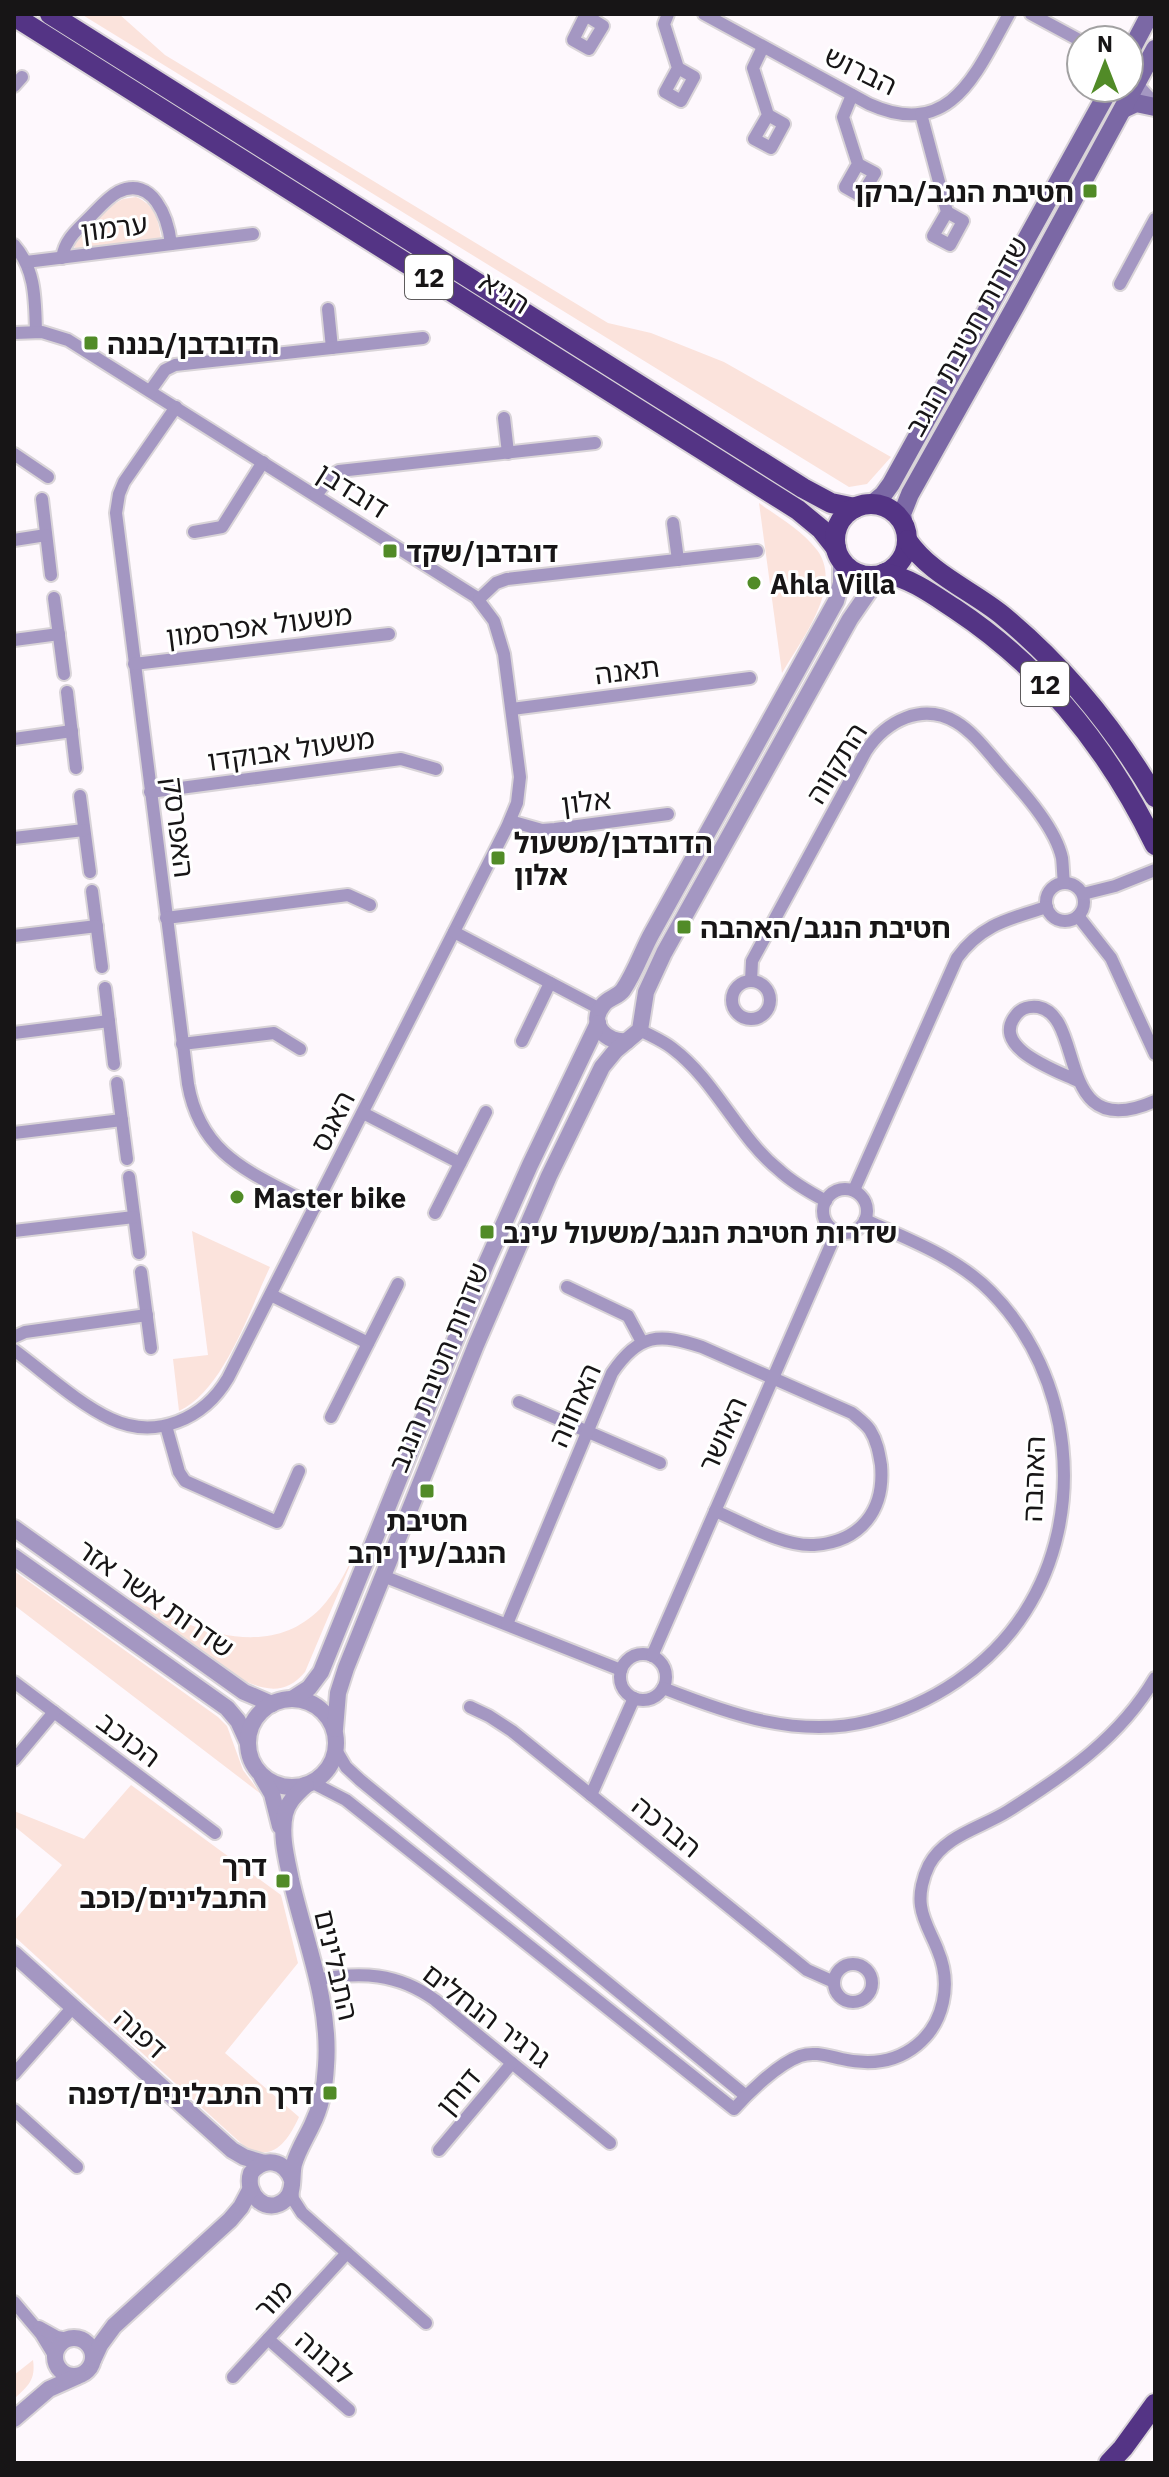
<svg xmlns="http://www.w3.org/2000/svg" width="1169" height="2477" viewBox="0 0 1169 2477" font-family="'IBM Plex Sans','Noto Sans Hebrew',sans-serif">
  <rect width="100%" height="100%" fill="#fef8fd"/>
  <!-- green -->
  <g fill="#fbe3dc">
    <path d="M81 14H119L165 55 608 323 651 333 724 362 891 457 867 484 849 487Z"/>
    <path d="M136 197C155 205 158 219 161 238L74 249 76 240 114 204 123 199Z"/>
    <path d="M759 503C778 517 802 530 817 550 844 586 801 640 782 673Z"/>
    <path d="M192 1231 270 1267C249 1311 224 1390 179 1411L173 1359 208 1355Z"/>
    <path d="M356 1551 305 1672C288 1693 268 1692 245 1681L125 1596C184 1625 264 1665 320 1609 336 1592 346 1571 356 1551Z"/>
    <path d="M14 1571 218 1717 227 1726 243 1770 261 1794 14 1605Z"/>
    <path d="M131 1785 281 1895 298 1963 225 2053 299 2117C288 2141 273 2163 245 2147L14 1936V1921L62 1865 14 1826V1811L84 1839Z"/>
    <path d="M33 2360C36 2380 28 2386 14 2399V2375Z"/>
  </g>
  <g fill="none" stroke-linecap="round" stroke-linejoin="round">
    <!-- minor casing -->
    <g stroke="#d9d4d8" stroke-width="16">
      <g id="minor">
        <path d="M586 14 573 40 589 49 603 26 587 16"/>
        <path d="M668 14 664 24 678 68 694 77 681 101 665 92 678 68"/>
        <path d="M704 14 869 104C951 141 976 73 1009 14"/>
        <path d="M1031 14 1081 41"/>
        <path d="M763 47 753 68 768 115 784 124 771 148 754 139 768 115"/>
        <path d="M1129 75 1155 104"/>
        <path d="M14 86 22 77"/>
        <path d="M852 95 843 117 858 164 875 173 861 196 845 187 858 164"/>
        <path d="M921 114 947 212 933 236 950 245 963 221 947 212"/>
        <path d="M14 245C36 270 35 300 36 332"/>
        <path d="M62 258C65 239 77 230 90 217 99 208 107 198 118 192 153 175 168 218 171 244"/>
        <path d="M26 262 253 234"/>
        <path d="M1120 284 1155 219"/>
        <path d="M328 309 332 348"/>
        <path d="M14 333 42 332 68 340 476 597 494 621 504 654 520 777 517 803 507 827 228 1378C204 1419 156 1440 111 1419 77 1403 44 1372 14 1350"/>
        <path d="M150 391 165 370 175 365 423 338"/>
        <path d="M176 407 124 482 119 494 116 513 188 1084C201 1159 256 1174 315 1207"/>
        <path d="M504 418 508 453"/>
        <path d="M14 454 48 477"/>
        <path d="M316 495 332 475 339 471 595 443"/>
        <path d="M42 499 51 575"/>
        <path d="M673 523 678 560"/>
        <path d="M194 532 222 527 263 462"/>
        <path d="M14 540 46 535"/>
        <path d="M54 598 64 674"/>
        <path d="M479 599 496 583 507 579 757 551"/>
        <path d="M14 640 59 634"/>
        <path d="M134 664 389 634"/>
        <path d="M67 692 76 768"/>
        <path d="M512 709 750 678"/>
        <path d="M14 739 72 731"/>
        <path d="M150 792 401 759 436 769"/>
        <path d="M80 796 90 872"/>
        <path d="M510 821 542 830 555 829 668 814"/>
        <path d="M14 838 84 830"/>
        <circle cx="1065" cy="902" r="19"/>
        <path d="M92 891 102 967"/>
        <path d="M1083 894 1115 886 1155 870"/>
        <path d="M1078 916 1111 958 1155 1054"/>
        <path d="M166 918 348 895 370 905"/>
        <path d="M454 932 600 1009"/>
        <path d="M14 936 97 926"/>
        <path d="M751 981 752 961 866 751C886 721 922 702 956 722 973 732 987 751 1000 766 1021 790 1055 826 1062 858 1063 866 1063 875 1064 883"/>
        <circle cx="751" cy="1000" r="19"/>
        <path d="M105 988 114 1064"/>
        <path d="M640 1030C651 1036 663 1041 672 1048 716 1081 737 1136 779 1170 793 1183 809 1192 826 1201"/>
        <path d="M14 1033 109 1021"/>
        <path d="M522 1041 550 983"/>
        <path d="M182 1044 274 1033 300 1049"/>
        <path d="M1078 1081C1058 1071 989 1048 1016 1015 1021 1008 1030 1006 1038 1007 1087 1016 1053 1146 1155 1101"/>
        <path d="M117 1083 127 1159"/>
        <path d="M363 1113 460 1163"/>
        <path d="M14 1133 122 1120"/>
        <path d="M129 1177 139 1253"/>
        <circle cx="845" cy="1211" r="22"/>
        <path d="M854 1190 957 958C982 924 1009 919 1047 907"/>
        <path d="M435 1213 486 1112"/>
        <path d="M14 1231 134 1217"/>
        <path d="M141 1272 151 1348"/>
        <path d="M567 1287 628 1316 642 1342"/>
        <path d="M271 1295 368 1343"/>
        <path d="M14 1337 25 1332 147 1315"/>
        <path d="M519 1402 660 1463"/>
        <path d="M331 1417 398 1284"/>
        <path d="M166 1426 179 1472 185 1481 277 1522 299 1471"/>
        <path d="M383 1576 621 1670"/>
        <path d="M507 1624 612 1373C639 1333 659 1333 702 1347L852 1413C858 1418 866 1424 870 1430 877 1441 879 1453 881 1465 885 1510 861 1542 814 1545 783 1547 744 1523 715 1511"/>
        <circle cx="643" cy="1677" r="23"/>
        <path d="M652 1656 837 1231"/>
        <path d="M14 1682 215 1833"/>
        <path d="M663 1688C729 1714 798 1739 869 1721 931 1705 990 1667 1025 1612 1088 1514 1073 1375 991 1292 958 1258 908 1239 865 1220"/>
        <path d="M470 1707 489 1716 512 1731 807 1970 834 1982"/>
        <path d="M336 1750 346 1767 360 1780 746 2096"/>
        <path d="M14 1760 54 1712"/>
        <path d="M313 1783 346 1800 734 2109C749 2092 778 2064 800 2056 814 2051 828 2056 842 2059 868 2065 895 2063 917 2045 944 2023 952 1984 938 1951 933 1937 923 1922 921 1906 919 1893 923 1877 929 1865 945 1835 981 1828 1008 1811 1065 1775 1120 1738 1155 1678"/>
        <path d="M591 1795 634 1698"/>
        <circle cx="853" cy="1983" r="19"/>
        <path d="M316 1980C360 1971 398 1973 435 2000L610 2143"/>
        <path d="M14 2074 73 2007"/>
        <path d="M14 2110 77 2167"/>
        <path d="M439 2150 512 2063"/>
        <path d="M292 2187 293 2199 302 2213 426 2323"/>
        <path d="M14 2302 41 2334 55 2357"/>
        <path d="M39 2327 57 2337 68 2339"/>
        <path d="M268 2339 349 2410"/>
        <path d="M233 2377 347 2253"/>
      </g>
    </g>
    <!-- tertiary casing -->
    <g stroke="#d9d4d8" stroke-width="20">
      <g id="tertiary">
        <path d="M627 1041C607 1044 587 1024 603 1005 608 998 618 997 623 990 635 973 642 951 652 933L836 601 841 583V560"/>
        <path d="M14 1528 244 1692 272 1704"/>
        <path d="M14 1557 227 1708 238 1721 248 1743"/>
        <circle cx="292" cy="1743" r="44"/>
        <path d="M292 1699 309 1688 321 1672 486 1264 530 1165 598 1023"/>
        <path d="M335 1729 338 1693 346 1668 476 1345 549 1176 602 1067 616 1050 640 1030 646 992 664 953 850 619 881 574"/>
        <path d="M262 1777 272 1794 280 1826"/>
        <path d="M14 1954 232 2150 244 2157 264 2163"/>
        <path d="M292 2180C285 2160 264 2156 251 2173 244 2194 267 2217 286 2199 295 2190 291 2176 294 2164 298 2150 306 2138 312 2125 321 2107 325 2087 326 2066 331 2003 305 1941 291 1880 287 1860 280 1835 285 1814 288 1801 297 1794 306 1785"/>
        <circle cx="74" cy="2357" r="19"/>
        <path d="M93 2360 100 2345 114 2326 230 2220 241 2207 250 2190"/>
        <path d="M14 2419 49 2389 78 2376"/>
      </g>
    </g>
    <!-- secondary casing -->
    <g stroke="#d9d4d8" stroke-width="22">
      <g id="secondary">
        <path d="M1129 54 1150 14"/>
        <path d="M1123 109 1136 103 1155 107"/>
        <path d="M871 505 883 495 891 484 1110 88"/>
        <path d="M904 526 902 514 910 494 1016 305 1155 49"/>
      </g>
    </g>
    <!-- trunk casing -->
    <g stroke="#d9d4d8" stroke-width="24">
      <g id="trunk">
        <path d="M50 14 803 488 831 503 855 508"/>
        <path d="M14 16 798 510 821 529 836 548"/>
        <circle cx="871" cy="540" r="36"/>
        <path d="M907 540C930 574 971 590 1002 615 1065 667 1114 727 1155 797"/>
        <path d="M885 573C912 579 932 594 955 609 1044 668 1109 750 1155 845"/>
        <path d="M1109 2463 1123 2448 1155 2404"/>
      </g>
    </g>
    <!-- minor -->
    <use href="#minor" stroke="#a497c2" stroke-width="12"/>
    <!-- tertiary -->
    <use href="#tertiary" stroke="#a497c2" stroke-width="16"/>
    <!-- secondary -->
    <use href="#secondary" stroke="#7b68a5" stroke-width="18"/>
    <!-- trunk -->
    <use href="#trunk" stroke="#543485" stroke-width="20"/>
  </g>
  <!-- markers -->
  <g fill="#518b27" stroke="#fff" stroke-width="3">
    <rect x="1082" y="183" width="16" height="16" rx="4"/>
    <rect x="83" y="335" width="16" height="16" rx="4"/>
    <rect x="382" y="543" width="16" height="16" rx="4"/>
    <circle cx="754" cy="583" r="8"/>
    <rect x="490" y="850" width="16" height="16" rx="4"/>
    <rect x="676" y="919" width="16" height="16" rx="4"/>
    <circle cx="237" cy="1197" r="8"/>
    <rect x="479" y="1224" width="16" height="16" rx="4"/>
    <rect x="419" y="1483" width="16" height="16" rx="4"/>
    <rect x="275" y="1873" width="16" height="16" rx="4"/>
    <rect x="322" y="2085" width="16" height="16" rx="4"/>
  </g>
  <g text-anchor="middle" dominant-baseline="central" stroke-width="6" stroke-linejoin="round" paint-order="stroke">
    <!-- shield labels -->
    <g fill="#fff" stroke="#5d5b5c" stroke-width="2">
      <rect x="405" y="255" width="48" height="44" rx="6"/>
      <rect x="1021" y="662" width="48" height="44" rx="6"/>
    </g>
    <g font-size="26" font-weight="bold" fill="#171516">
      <text x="429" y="277">12</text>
      <text x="1045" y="684">12</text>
    </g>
    <!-- street labels -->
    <g font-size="28" fill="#171516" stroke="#fff">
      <text transform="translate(861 70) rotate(26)">הברוש</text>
      <text transform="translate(114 227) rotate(-7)">ערמון</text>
      <text transform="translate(505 292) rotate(32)">הגיא</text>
      <text transform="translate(966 336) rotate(-61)">שדרות חטיבת הנגב</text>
      <text transform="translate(353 490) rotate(32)">דובדבן</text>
      <text transform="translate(259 625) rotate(-7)">משעול אפרסמון</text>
      <text transform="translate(627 670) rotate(-7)">תאנה</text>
      <text transform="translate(291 749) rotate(-8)">משעול אבוקדו</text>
      <text transform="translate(836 763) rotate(-58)">התקווה</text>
      <text transform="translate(586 801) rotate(-7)">אלון</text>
      <text transform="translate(179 827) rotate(83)">האפרסק</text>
      <text transform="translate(332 1121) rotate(-63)">האגס</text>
      <text transform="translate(438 1367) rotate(-68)">שדרות חטיבת הנגב</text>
      <text transform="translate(574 1405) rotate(-66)">האחווה</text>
      <text transform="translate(722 1434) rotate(-66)">האושר</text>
      <text transform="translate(1033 1479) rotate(-88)">האהבה</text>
      <text transform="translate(156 1598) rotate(35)">שדרות אשר אזר</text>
      <text transform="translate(129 1739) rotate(37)">הכוכב</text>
      <text transform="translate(667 1826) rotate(39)">הברכה</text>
      <text transform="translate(337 1965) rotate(77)">התבלינים</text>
      <text transform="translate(487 2015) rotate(37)">גרגיר הנחלים</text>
      <text transform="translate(141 2033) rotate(42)">דפנה</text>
      <text transform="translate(458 2091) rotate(-50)">דוחן</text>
      <text transform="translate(273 2299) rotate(-47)">מור</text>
      <text transform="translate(325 2357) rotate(41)">לבונה</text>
    </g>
    <!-- poi labels -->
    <g font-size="28" font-weight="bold" fill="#171516" stroke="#fff" text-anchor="start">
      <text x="1074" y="191" text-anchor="end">חטיבת הנגב/ברקן</text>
      <text x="107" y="343">הדובדבן/בננה</text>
      <text x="406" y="551">דובדבן/שקד</text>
      <text x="770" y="583">Ahla Villa</text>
      <text x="514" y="842">הדובדבן/משעול<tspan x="514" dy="32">אלון</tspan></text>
      <text x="700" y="927">חטיבת הנגב/האהבה</text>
      <text x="253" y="1197">Master bike</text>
      <text x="503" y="1232">שדרות חטיבת הנגב/משעול עינב</text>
      <text x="427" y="1520" text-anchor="middle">חטיבת<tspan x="427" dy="32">הנגב/עין יהב</tspan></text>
      <text x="267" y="1865" text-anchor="end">דרך<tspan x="267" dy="32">התבלינים/כוכב</tspan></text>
      <text x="314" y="2093" text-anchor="end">דרך התבלינים/דפנה</text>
    </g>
  </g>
  <!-- border -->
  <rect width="1169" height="2477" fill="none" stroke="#171516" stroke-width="32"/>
  <!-- north arrow -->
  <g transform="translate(1105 64)"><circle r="38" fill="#ffffff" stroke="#a2a1a2" stroke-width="2"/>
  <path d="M0-6L14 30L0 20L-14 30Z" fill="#518b27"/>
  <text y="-12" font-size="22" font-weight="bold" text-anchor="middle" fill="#171516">N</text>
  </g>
</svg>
